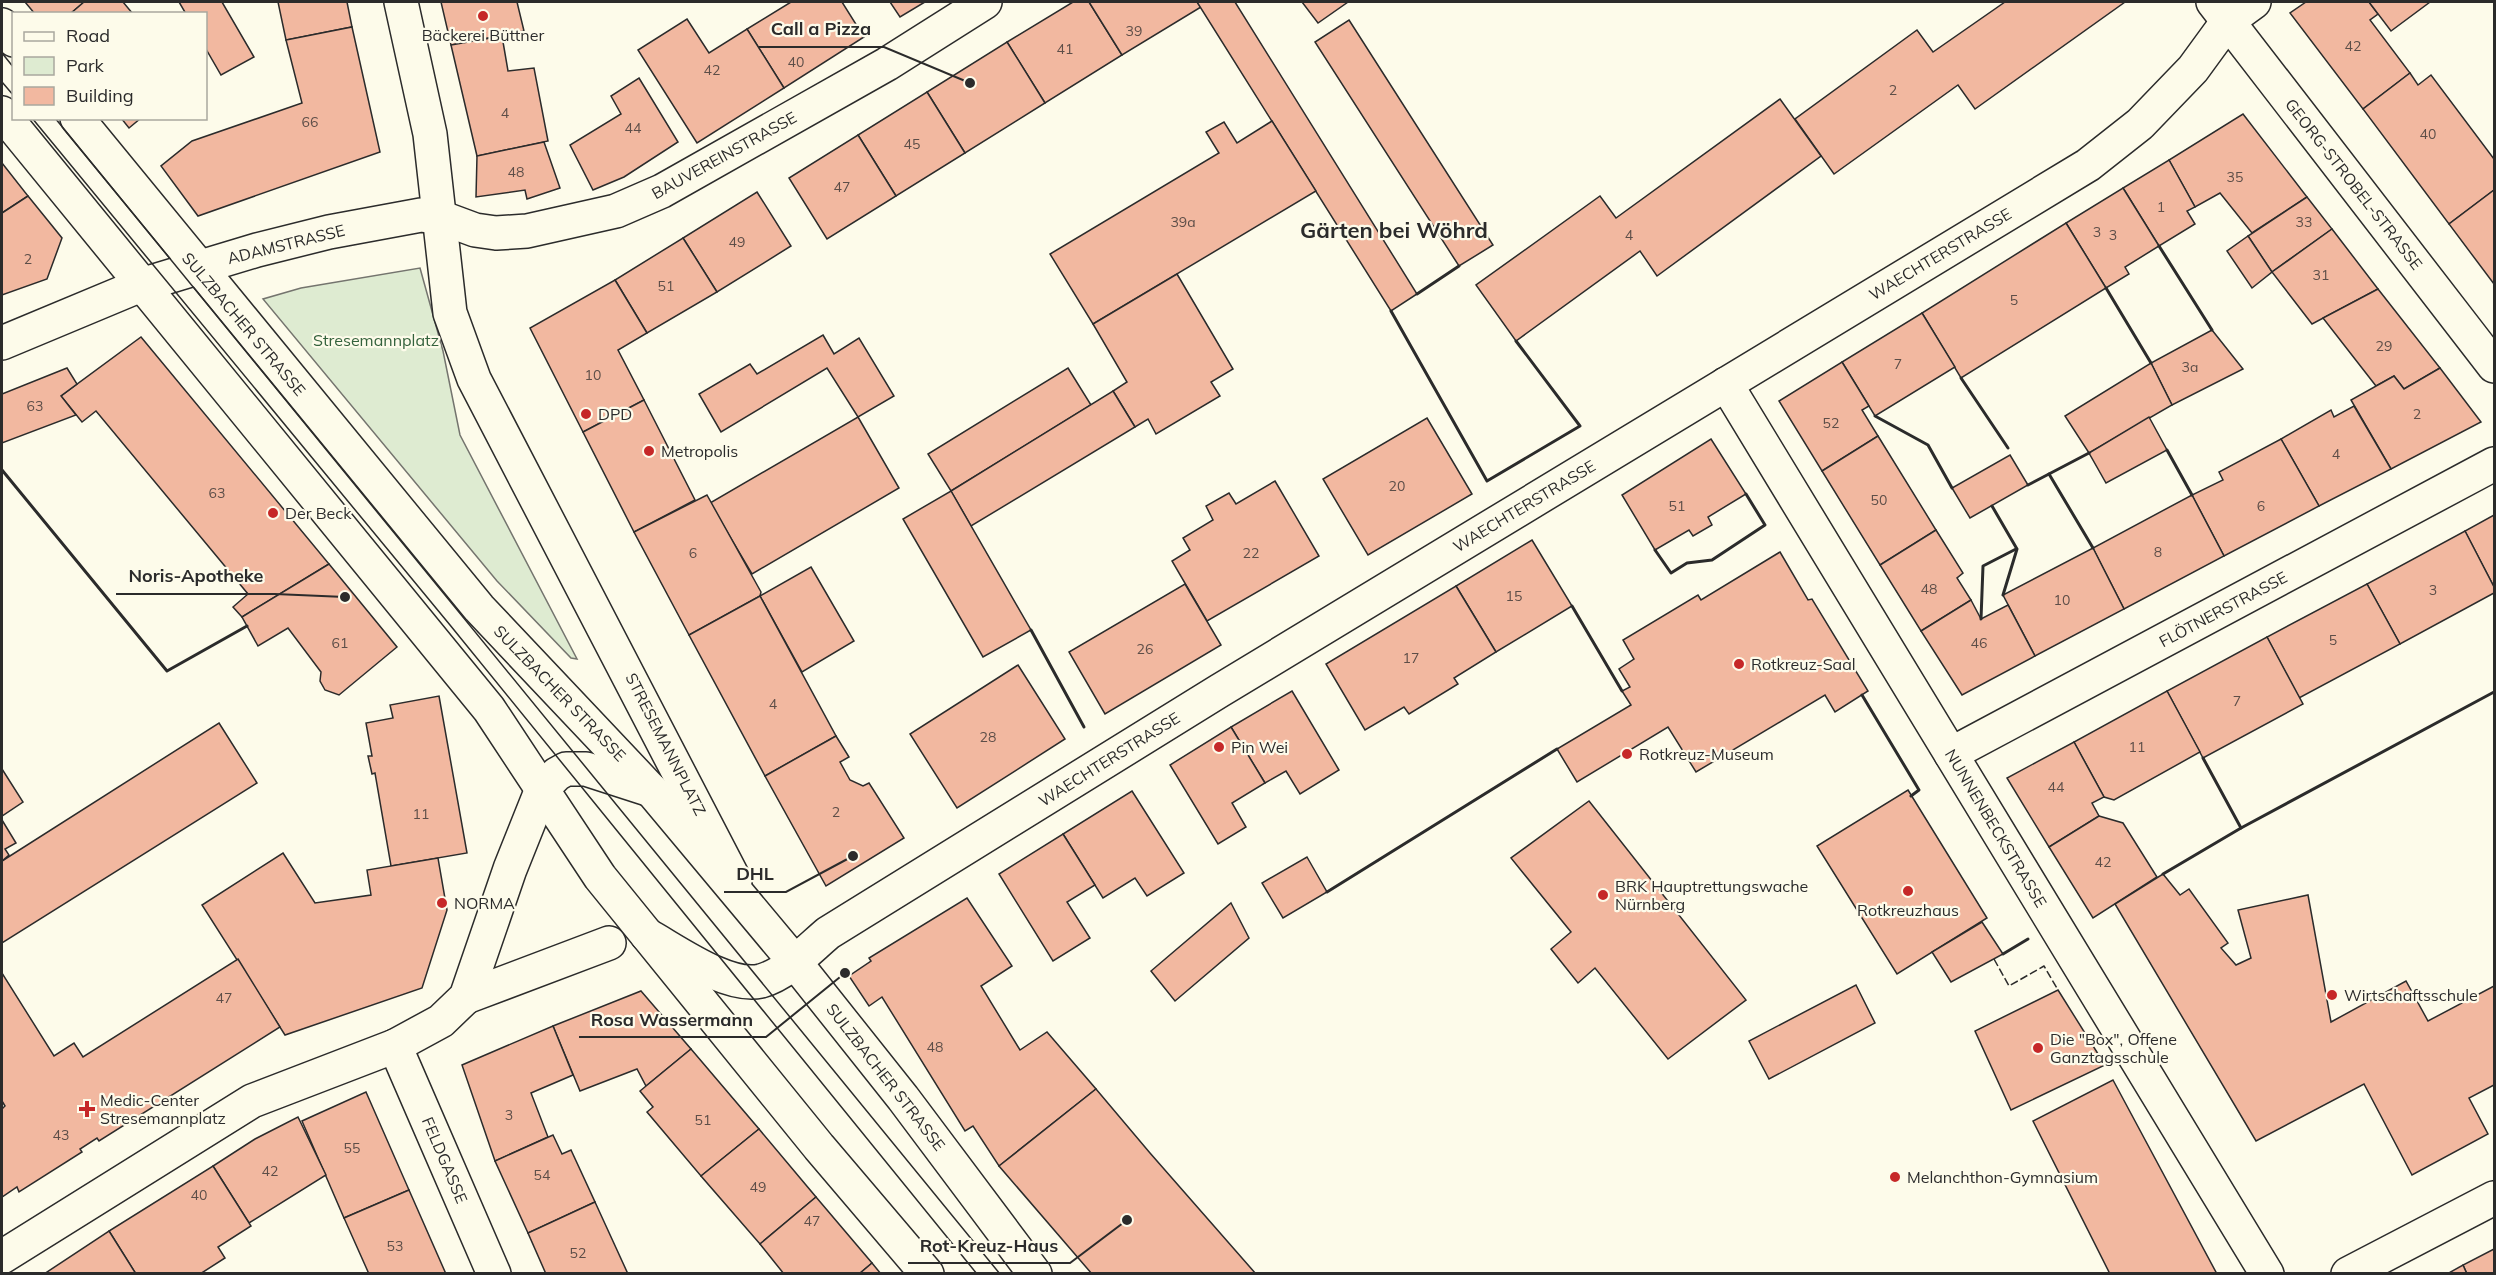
<svg xmlns="http://www.w3.org/2000/svg" width="2496" height="1275" viewBox="0 0 2496 1275" font-family="Mulish,sans-serif">
  <rect width="100%" height="100%" fill="#fdfbea"/>
  <!-- green -->
  <path fill="#deebd1" stroke="#74746e" stroke-width="1.5" d="M420 268 443 351 460 435 577 659 571 658 497 581 263 299 301 288Z"/>
  <!-- building -->
  <g fill="#f2b8a0" stroke="#2b2b2b" stroke-width="1.5">
    <path d="M25 2H84L70 14H35Z"/>
    <path d="M84 2H123L133 14H70Z"/>
    <path d="M179 2H222L254 57 221 75 206 49V14H186Z"/>
    <path d="M278 2H347L352 27 286 40Z"/>
    <path d="M441 2H517L524 31 451 45Z"/>
    <path d="M791 2H842L864 37 784 88 747 29Z"/>
    <path d="M890 2H925L900 17Z"/>
    <path d="M1073 2H1089L1122 55 1045 103 1007 42Z"/>
    <path d="M1089 2H1197L1201 7 1122 55Z"/>
    <path d="M1197 2H1235L1417 294 1391 311Z"/>
    <path d="M1302 2H1348L1318 23Z"/>
    <path d="M2005 2H2125L1975 109 1958 85 1834 174 1795 119 1917 30 1933 52Z"/>
    <path d="M2306 2H2369L2378 14 2370 20 2410 73 2363 109 2290 13Z"/>
    <path d="M2369 2H2430L2391 31Z"/>
    <path d="M687 19 709 53 747 29 784 88 697 143 638 50Z"/>
    <path d="M1349 20 1493 245 1459 266 1315 42Z"/>
    <path d="M352 27 380 152 198 216 161 166 192 141 302 103 286 40Z"/>
    <path d="M502 36 508 71 534 68 548 141 477 156 451 45Z"/>
    <path d="M1007 42 1045 103 965 153 927 92Z"/>
    <path d="M2410 73 2418 85 2431 75 2494 159V190L2449 224 2363 109Z"/>
    <path d="M639 78 678 142 624 177 593 190 570 145 621 114 611 96Z"/>
    <path d="M927 92 965 153 896 196 858 135Z"/>
    <path d="M1780 99 1821 156 1657 276 1640 251 1516 341 1476 285 1600 196 1616 218Z"/>
    <path d="M2243 114 2307 197 2252 233 2220 193 2195 207 2169 160Z"/>
    <path d="M121 118H141L129 128Z"/>
    <path d="M1272 121 1316 191 1093 324 1050 254 1219 153 1206 132 1224 122 1237 143Z"/>
    <path d="M858 135 896 196 827 239 789 178Z"/>
    <path d="M544 142 560 188 527 199 525 190 476 197 477 156Z"/>
    <path d="M2169 160 2195 207 2187 211 2195 224 2159 246 2123 188Z"/>
    <path d="M2 163 28 196 2 213Z"/>
    <path d="M2123 188 2159 246 2125 267 2129 274 2106 288 2066 223Z"/>
    <path d="M2494 190V284L2449 224Z"/>
    <path d="M757 192 791 246 717 292 683 238Z"/>
    <path d="M28 196 62 238 47 279 2 295V213Z"/>
    <path d="M2307 197 2332 229 2272 272 2248 236Z"/>
    <path d="M2066 223 2106 288 1961 378 1922 313Z"/>
    <path d="M2332 229 2378 289 2312 324 2272 272Z"/>
    <path d="M2248 236 2272 272 2252 288 2227 251Z"/>
    <path d="M683 238 717 292 647 333 615 280Z"/>
    <path d="M1177 274 1233 369 1211 382 1220 396 1156 434 1148 419 1135 427 1113 391 1127 382 1093 324Z"/>
    <path d="M615 280 647 333 618 350 644 400 583 432 530 328Z"/>
    <path d="M2378 289 2440 368 2404 389 2394 376 2376 386 2323 318Z"/>
    <path d="M1922 313 1955 367 1875 416 1842 362Z"/>
    <path d="M2212 330 2243 369 2172 405 2151 363Z"/>
    <path d="M823 335 834 354 859 338 894 396 858 417 827 368 721 432 699 394 750 364 757 374Z"/>
    <path d="M141 337 329 564 242 617 233 607 248 594 96 411 82 422 61 396Z"/>
    <path d="M1842 362 1869 406 1862 410 1878 436 1822 471 1779 401Z"/>
    <path d="M2151 363 2172 405 2089 453 2065 416Z"/>
    <path d="M67 368 77 384 61 396 76 415 2 443V394Z"/>
    <path d="M1068 368 1091 405 951 491 928 454Z"/>
    <path d="M2440 368 2481 422 2391 469 2351 400 2394 376 2404 389Z"/>
    <path d="M1113 391 1135 427 971 526 951 491Z"/>
    <path d="M644 400 695 500 634 532 583 432Z"/>
    <path d="M2354 406 2391 469 2319 506 2281 439 2331 410 2334 417Z"/>
    <path d="M858 417 899 488 752 574 710 503Z"/>
    <path d="M2149 417 2167 450 2106 483 2089 453Z"/>
    <path d="M1427 418 1472 494 1368 555 1323 479Z"/>
    <path d="M1878 436 1936 530 1880 565 1822 471Z"/>
    <path d="M1711 439 1746 494 1708 517 1712 525 1693 536 1689 530 1655 550 1622 495Z"/>
    <path d="M2281 439 2319 506 2224 556 2192 495 2223 480 2219 472Z"/>
    <path d="M2010 455 2028 485 1970 518 1952 488Z"/>
    <path d="M1275 481 1319 556 1207 621 1172 561 1190 550 1183 538 1213 520 1206 506 1229 493 1236 504Z"/>
    <path d="M951 491 1031 630 983 657 903 519Z"/>
    <path d="M707 495 761 592 760 596 689 635 634 532Z"/>
    <path d="M2192 495 2224 556 2124 609 2093 548Z"/>
    <path d="M2494 515V587L2465 531Z"/>
    <path d="M1936 530 1963 573 1957 578 1971 600 1921 631 1880 565Z"/>
    <path d="M2465 531 2494 587V593L2400 644 2367 584Z"/>
    <path d="M1532 540 1572 606 1496 652 1456 586Z"/>
    <path d="M2093 548 2124 609 2035 656 2003 595Z"/>
    <path d="M1780 552 1808 600 1812 599 1868 691 1835 712 1825 695 1696 772 1668 727 1577 782 1557 749 1631 705 1622 691 1630 687 1619 669 1634 659 1623 640 1698 595 1701 600Z"/>
    <path d="M329 564 397 647 339 695 325 690 320 681 321 672 288 628 258 646 242 617Z"/>
    <path d="M811 567 854 641 802 672 760 596Z"/>
    <path d="M1185 584 1221 645 1105 714 1069 652Z"/>
    <path d="M2367 584 2400 644 2299 698 2267 637Z"/>
    <path d="M1456 586 1496 652 1454 678 1458 684 1409 714 1404 707 1365 730 1326 664Z"/>
    <path d="M760 596 836 736 765 776 689 635Z"/>
    <path d="M1971 600 1981 619 2008 605 2035 656 1962 695 1921 631Z"/>
    <path d="M2267 637 2303 704 2203 758 2167 691Z"/>
    <path d="M1018 665 1065 739 957 808 910 734Z"/>
    <path d="M1292 691 1339 770 1300 794 1286 771 1265 783 1231 727Z"/>
    <path d="M2167 691 2200 752 2114 800 2104 797 2074 742Z"/>
    <path d="M439 696 467 853 391 866 375 773 372 774 368 756H372L366 723 393 718 390 705Z"/>
    <path d="M219 723 257 783 2 943V861Z"/>
    <path d="M1231 727 1265 783 1232 803 1246 827 1218 844 1170 765Z"/>
    <path d="M836 736 849 757 840 762 850 780 863 786 869 783 904 838 826 886 765 776Z"/>
    <path d="M2074 742 2104 797 2092 803 2099 816 2049 847 2007 778Z"/>
    <path d="M2 769 23 802 2 816Z"/>
    <path d="M1908 790 1987 918 1897 974 1817 846Z"/>
    <path d="M1132 791 1184 873 1147 896 1135 878 1103 898 1063 834Z"/>
    <path d="M1589 801 1746 1000 1668 1059 1595 968 1578 983 1551 949 1571 932 1511 858Z"/>
    <path d="M2099 816 2123 823 2157 877 2093 918 2049 847Z"/>
    <path d="M2 820 16 843 5 849 9 855 2 861Z"/>
    <path d="M1063 834 1095 885 1067 902 1090 938 1053 961 999 874Z"/>
    <path d="M283 853 315 903 371 895 367 870 438 858 447 910 422 988 285 1035 202 905Z"/>
    <path d="M1307 857 1327 892 1283 918 1262 883Z"/>
    <path d="M2163 874 2180 895 2189 889 2228 943 2221 948 2236 965 2251 958 2238 910 2308 895 2331 1022 2406 981 2428 1021 2494 986V1085L2469 1098 2488 1134 2412 1175 2364 1084 2256 1141 2115 904Z"/>
    <path d="M967 898 1012 966 981 986 1020 1050 1047 1032 1096 1089 999 1166 973 1126 965 1131 882 997 869 1006 849 976 871 961 869 958Z"/>
    <path d="M1231 903 1249 938 1175 1001 1151 971Z"/>
    <path d="M1982 922 2003 954 1951 982 1932 952Z"/>
    <path d="M238 959 280 1027 99 1141 97 1138 80 1149 82 1152 19 1192 17 1187 2 1197V1109L5 1106 2 1101V973L54 1056 74 1043 83 1057Z"/>
    <path d="M1856 985 1875 1023 1769 1079 1749 1041Z"/>
    <path d="M2058 990 2105 1065 2011 1110 1975 1031Z"/>
    <path d="M641 991 691 1049 646 1086 637 1069 580 1091 553 1026Z"/>
    <path d="M553 1026 573 1075 531 1093 548 1137 495 1161 462 1065Z"/>
    <path d="M691 1049 759 1129 701 1176 647 1112 653 1107 640 1091Z"/>
    <path d="M2113 1080 2217 1274H2110L2033 1121Z"/>
    <path d="M1096 1089 1150 1153 1256 1274H1092L999 1166Z"/>
    <path d="M366 1092 409 1190 344 1218 302 1121Z"/>
    <path d="M298 1117 326 1175 249 1223 213 1166 255 1139Z"/>
    <path d="M759 1129 816 1197 760 1244 701 1176Z"/>
    <path d="M553 1135 562 1154 571 1150 595 1202 528 1233 495 1161Z"/>
    <path d="M213 1166 251 1226 218 1247 225 1258 200 1274H136L109 1231Z"/>
    <path d="M409 1190 446 1274H369L344 1218Z"/>
    <path d="M816 1197 872 1263 859 1274H784L760 1244Z"/>
    <path d="M595 1202 628 1274H546L528 1233Z"/>
    <path d="M109 1231 136 1274H44Z"/>
    <path d="M2494 1249V1274H2467L2463 1265Z"/>
    <path d="M872 1263 881 1274H859Z"/>
    <path d="M2463 1265 2467 1274H2447Z"/>
  </g>
  <g fill="none" stroke-linecap="round" stroke-linejoin="round">
    <!-- minor casing -->
    <g stroke="#2b2b2b" stroke-width="36">
      <g id="minor">
        <path d="M401 2 430 134 450 313 474 379 735 881"/>
        <path d="M2213 2 2494 366"/>
        <path d="M2 343 141 285"/>
        <path d="M1726 384 2267 1274"/>
        <path d="M1951 754 2494 464"/>
        <path d="M647 935C676 951 728 989 761 981 786 974 808 950 828 933L1219 691 2088 165 2140 124 2193 69 2228 21 2254 2"/>
        <path d="M466 997 609 943"/>
        <path d="M395 1046 494 1274"/>
        <path d="M2 1257 252 1101 395 1046 441 1021 466 997 510 869 542 789 557 774 566 769H586L651 790"/>
        <path d="M2348 1274 2494 1198"/>
      </g>
    </g>
    <!-- tertiary casing -->
    <g stroke="#2b2b2b" stroke-width="36">
      <path id="tertiary" d="M141 285 257 250 329 232 421 215 440 217 475 230 496 233 527 231 616 211 662 191 887 64 985 2"/>
    </g>
    <!-- secondary casing -->
    <g stroke="#2b2b2b" stroke-width="36">
      <g id="secondary">
        <path d="M2 25 14 40"/>
        <path d="M2 113 489 709 600 877 819 1147 927 1274"/>
        <path d="M77 118 479 608 651 790 794 961 903 1098 1035 1274"/>
      </g>
    </g>
    <!-- minor -->
    <use href="#minor" stroke="#fdfbea" stroke-width="33"/>
    <!-- tertiary -->
    <use href="#tertiary" stroke="#fdfbea" stroke-width="33"/>
    <!-- secondary -->
    <use href="#secondary" stroke="#fdfbea" stroke-width="33"/>
    <!-- tram -->
    <g stroke="#2b2b2b" stroke-width="1.5">
      <path d="M2 53 14 68"/>
      <path d="M2 82 14 96"/>
      <path d="M32 118 450 625 977 1274"/>
      <path d="M55 118 1000 1274"/>
    </g>
    <!-- fence -->
    <path stroke="#2b2b2b" stroke-width="1.5" stroke-dasharray="8 3" stroke-linecap="butt" d="M1994 959 2009 986 2044 966 2058 990"/>
    <!-- wall -->
    <g stroke="#2b2b2b" stroke-width="3">
      <path d="M2159 246 2212 330"/>
      <path d="M2106 288 2151 363"/>
      <path d="M1417 294 1459 266"/>
      <path d="M1391 311 1487 481 1580 426 1516 341"/>
      <path d="M1961 378 2008 448"/>
      <path d="M1875 416 1928 445 1952 488"/>
      <path d="M2167 450 2192 495"/>
      <path d="M2 470 167 671 247 626"/>
      <path d="M2049 474 2093 548"/>
      <path d="M2028 485 2089 453"/>
      <path d="M1992 506 2017 549 2003 595"/>
      <path d="M1655 550 1671 573 1687 563 1712 560 1765 525 1746 494"/>
      <path d="M1572 606 1622 691"/>
      <path d="M1981 619 1983 566 2016 549"/>
      <path d="M1031 630 1084 727"/>
      <path d="M1862 695 1919 790 1911 796"/>
      <path d="M2203 758 2241 828"/>
      <path d="M2163 874 2241 828 2494 692"/>
      <path d="M1327 892 1557 749"/>
      <path d="M2003 954 2028 939"/>
    </g>
  </g>
  <!-- markers -->
  <g fill="#c62828" stroke="#fdfbea" stroke-width="2">
    <circle cx="483" cy="16" r="6"/>
    <circle cx="586" cy="414" r="6"/>
    <circle cx="649" cy="451" r="6"/>
    <circle cx="273" cy="513" r="6"/>
    <circle cx="1739" cy="664" r="6"/>
    <circle cx="1219" cy="747" r="6"/>
    <circle cx="1627" cy="754" r="6"/>
    <circle cx="1908" cy="891" r="6"/>
    <circle cx="1603" cy="895" r="6"/>
    <circle cx="442" cy="903" r="6"/>
    <circle cx="2332" cy="995" r="6"/>
    <circle cx="2038" cy="1048" r="6"/>
    <path d="M84 1100h6v6h6v6h-6v6h-6v-6h-6v-6h6z"/>
    <circle cx="1895" cy="1177" r="6"/>
  </g>
  <g text-anchor="middle" dominant-baseline="central" stroke-width="4.5" stroke-linejoin="round" paint-order="stroke">
    <!-- number labels -->
    <g font-size="14" fill="#5d4e48">
      <text x="1134" y="31">39</text>
      <text x="2353" y="46">42</text>
      <text x="1065" y="49">41</text>
      <text x="796" y="62">40</text>
      <text x="712" y="70">42</text>
      <text x="1893" y="90">2</text>
      <text x="505" y="113">4</text>
      <text x="310" y="122">66</text>
      <text x="633" y="128">44</text>
      <text x="2428" y="134">40</text>
      <text x="912" y="144">45</text>
      <text x="516" y="172">48</text>
      <text x="2235" y="177">35</text>
      <text x="842" y="187">47</text>
      <text x="2161" y="207">1</text>
      <text x="1183" y="222">39a</text>
      <text x="2304" y="222">33</text>
      <text x="2097" y="232">3</text>
      <text x="1629" y="235">4</text>
      <text x="2113" y="235">3</text>
      <text x="737" y="242">49</text>
      <text x="28" y="259">2</text>
      <text x="2321" y="275">31</text>
      <text x="666" y="286">51</text>
      <text x="2014" y="300">5</text>
      <text x="2384" y="346">29</text>
      <text x="1898" y="364">7</text>
      <text x="2190" y="367">3a</text>
      <text x="593" y="375">10</text>
      <text x="35" y="406">63</text>
      <text x="2417" y="414">2</text>
      <text x="1831" y="423">52</text>
      <text x="2336" y="454">4</text>
      <text x="1397" y="486">20</text>
      <text x="217" y="493">63</text>
      <text x="1879" y="500">50</text>
      <text x="1677" y="506">51</text>
      <text x="2261" y="506">6</text>
      <text x="2158" y="552">8</text>
      <text x="693" y="553">6</text>
      <text x="1251" y="553">22</text>
      <text x="1929" y="589">48</text>
      <text x="2433" y="590">3</text>
      <text x="1514" y="596">15</text>
      <text x="2062" y="600">10</text>
      <text x="2333" y="640">5</text>
      <text x="340" y="643">61</text>
      <text x="1979" y="643">46</text>
      <text x="1145" y="649">26</text>
      <text x="1411" y="658">17</text>
      <text x="2237" y="701">7</text>
      <text x="773" y="704">4</text>
      <text x="988" y="737">28</text>
      <text x="2137" y="747">11</text>
      <text x="2056" y="787">44</text>
      <text x="836" y="812">2</text>
      <text x="421" y="814">11</text>
      <text x="2103" y="862">42</text>
      <text x="224" y="998">47</text>
      <text x="935" y="1047">48</text>
      <text x="509" y="1115">3</text>
      <text x="703" y="1120">51</text>
      <text x="61" y="1135">43</text>
      <text x="352" y="1148">55</text>
      <text x="270" y="1171">42</text>
      <text x="542" y="1175">54</text>
      <text x="758" y="1187">49</text>
      <text x="199" y="1195">40</text>
      <text x="812" y="1221">47</text>
      <text x="395" y="1246">53</text>
      <text x="578" y="1253">52</text>
    </g>
    <!-- poi labels -->
    <g font-size="16" fill="#2b2b2b" stroke="#fdfbea" text-anchor="start">
      <text x="483" y="35" text-anchor="middle">Bäckerei Büttner</text>
      <text x="598" y="414">DPD</text>
      <text x="661" y="451">Metropolis</text>
      <text x="285" y="513">Der Beck</text>
      <text x="1751" y="664">Rotkreuz-Saal</text>
      <text x="1231" y="747">Pin Wei</text>
      <text x="1639" y="754">Rotkreuz-Museum</text>
      <text x="1615" y="886">BRK Hauptrettungswache<tspan x="1615" dy="18">Nürnberg</tspan></text>
      <text x="454" y="903">NORMA</text>
      <text x="1908" y="910" text-anchor="middle">Rotkreuzhaus</text>
      <text x="2344" y="995">Wirtschaftsschule</text>
      <text x="2050" y="1039">Die "Box", Offene<tspan x="2050" dy="18">Ganztagsschule</tspan></text>
      <text x="100" y="1100">Medic-Center<tspan x="100" dy="18">Stresemannplatz</tspan></text>
      <text x="1907" y="1177">Melanchthon-Gymnasium</text>
    </g>
    <!-- street labels -->
    <g font-size="16" fill="#2b2b2b" stroke="#fdfbea">
      <text transform="translate(724 155) rotate(-29)">BAUVEREINSTRASSE</text>
      <text transform="translate(2354 184) rotate(52)">GEORG-STROBEL-STRASSE</text>
      <text transform="translate(286 244) rotate(-14)">ADAMSTRASSE</text>
      <text transform="translate(1940 254) rotate(-31)">WAECHTERSTRASSE</text>
      <text transform="translate(244 324) rotate(50)">SULZBACHER STRASSE</text>
      <text transform="translate(1524 506) rotate(-31)">WAECHTERSTRASSE</text>
      <text transform="translate(2223 609) rotate(-28)">FLÖTNERSTRASSE</text>
      <text transform="translate(560 693) rotate(46)">SULZBACHER STRASSE</text>
      <text transform="translate(666 744) rotate(63)">STRESEMANNPLATZ</text>
      <text transform="translate(1109 759) rotate(-32)">WAECHTERSTRASSE</text>
      <text transform="translate(1996 828) rotate(59)">NUNNENBECKSTRASSE</text>
      <text transform="translate(886 1077) rotate(52)">SULZBACHER STRASSE</text>
      <text transform="translate(445 1160) rotate(67)">FELDGASSE</text>
    </g>
    <!-- park labels -->
    <g font-size="16" fill="#34623c" stroke="#fdfbea">
      <text x="376" y="340">Stresemannplatz</text>
    </g>
    <!-- district labels -->
    <g font-size="22" font-weight="bold" fill="#2b2b2b" stroke="#fdfbea">
      <text x="1394" y="230">Gärten bei Wöhrd</text>
    </g>
  </g>
  <!-- callouts -->
  <path fill="none" stroke="#2b2b2b" stroke-width="2" d="M970 83L884 47H759M345 597L275 594H116M853 856L786 892H724M845 973L766 1037H579M1127 1220L1070 1263H908"/>
  <g fill="#2b2b2b" stroke="#fdfbea" stroke-width="2">
    <circle cx="970" cy="83" r="6"/>
    <circle cx="345" cy="597" r="6"/>
    <circle cx="853" cy="856" r="6"/>
    <circle cx="845" cy="973" r="6"/>
    <circle cx="1127" cy="1220" r="6"/>
  </g>
  <g font-size="18" text-anchor="middle" font-weight="bold" fill="#2b2b2b" stroke="#fdfbea" stroke-width="4.5" stroke-linejoin="round" paint-order="stroke">
    <text x="821" y="35">Call a Pizza</text>
    <text x="196" y="582">Noris-Apotheke</text>
    <text x="755" y="880">DHL</text>
    <text x="672" y="1026">Rosa Wassermann</text>
    <text x="989" y="1252">Rot-Kreuz-Haus</text>
  </g>
  <!-- border -->
  <rect width="2496" height="1275" fill="none" stroke="#2b2b2b" stroke-width="6"/>
  <!-- legend -->
  <rect x="12" y="12" width="195" height="108" fill="#fdfbea" stroke="#a9a89e" stroke-width="1.5"/>
  <rect x="24" y="32" width="30" height="9" fill="#fdfbea" stroke="#a9a89e" stroke-width="1.5"/>
  <text x="66" y="42" font-size="18" fill="#2b2b2b">Road</text>
  <rect x="24" y="57" width="30" height="18" fill="#deebd1" stroke="#a9a89e" stroke-width="1.5"/>
  <text x="66" y="72" font-size="18" fill="#2b2b2b">Park</text>
  <rect x="24" y="87" width="30" height="18" fill="#f2b8a0" stroke="#a9a89e" stroke-width="1.5"/>
  <text x="66" y="102" font-size="18" fill="#2b2b2b">Building</text>
</svg>
